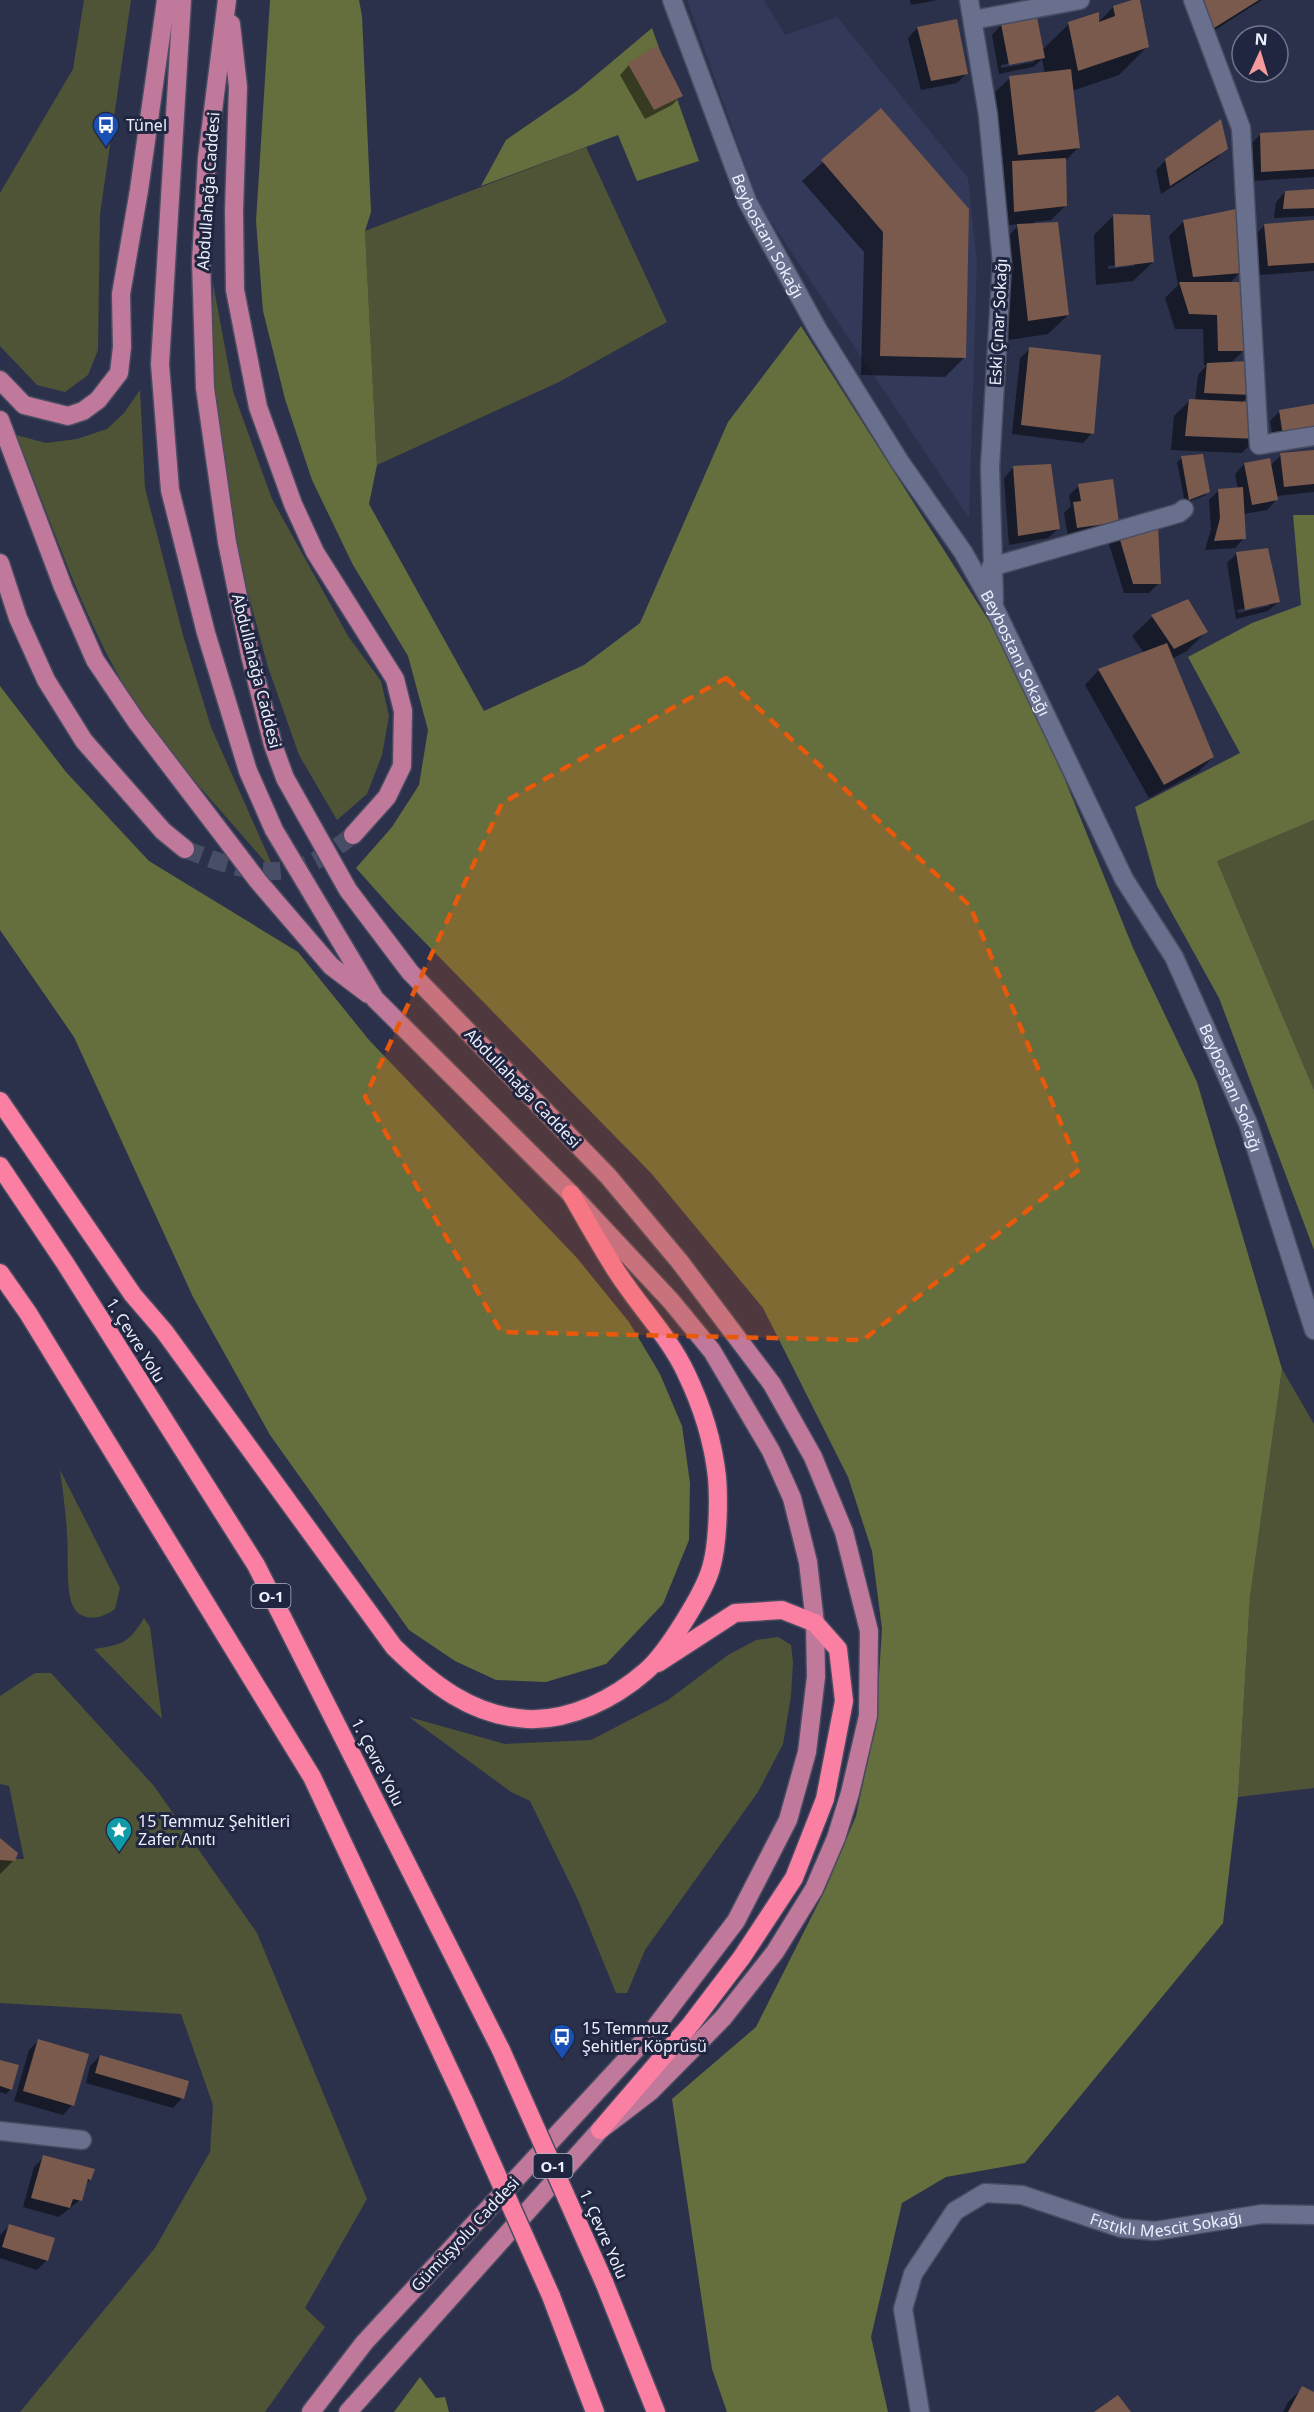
<svg xmlns="http://www.w3.org/2000/svg" width="1314" height="2412" viewBox="0 0 1314 2412" font-family="'Noto Sans',sans-serif">
  <rect width="100%" height="100%" fill="#2b314b"/>
  <!-- built -->
  <path fill="#323959" d="M687 0H764L785 35 837 17 968 178 977 262 969 518 759 204Z"/>
  <!-- green -->
  <g fill="#4f5437">
    <path d="M84 0H131L100 214 98 350 88 375 65 392 37 385 0 346V193L73 69Z"/>
    <path d="M586 147 667 322 559 382 377 465 365 231Z"/>
    <path d="M213 283 233 391 272 499 348 636 381 681 389 716 382 755 367 794 337 820 299 755 268 667 241 567 223 471 212 368Z"/>
    <path d="M140 390 145 488 183 635 211 727 277 876C224 812 158 747 118 675 76 599 49 515 16 435L46 443 77 439 107 429 124 413Z"/>
    <path d="M1314 820V1090L1217 861Z"/>
    <path d="M1282 1369 1314 1424V1788L1238 1797 1250 1597Z"/>
    <path d="M60 1470 120 1588 115 1609C104 1618 83 1623 74 1608 65 1593 69 1553 67 1535 66 1513 63 1492 60 1470Z"/>
    <path d="M144 1618 150 1627 162 1719 94 1649C122 1645 129 1643 144 1618Z"/>
    <path d="M778 1637 791 1645 793 1662 791 1696 783 1744 758 1792 645 1950 627 1993H616L578 1900 530 1801 511 1792 409 1717 505 1744 591 1740 668 1700 728 1655 756 1640Z"/>
    <path d="M35 1673H51L154 1786 257 1933 367 2199 305 2308 325 2327 265 2412H20L155 2248 210 2152 213 2105 181 2014 0 2003V1859H24L9 1786 0 1784V1696Z"/>
  </g>
  <!-- forest -->
  <g fill="#656e3d">
    <path d="M270 0H359L362 16 371 212 365 231 377 465 369 504 484 711 584 665 640 623 728 422 801 326 1021 671 1133 948 1197 1082 1282 1369 1250 1597 1238 1797 1223 1923 1025 2163 946 2177 902 2203 871 2337 888 2412H727L712 2369 672 2099 756 2027 825 1890 856 1816 876 1722 882 1629 872 1551 848 1477 763 1308 651 1173 398 915 356 868 392 827 419 785 428 730 408 656 353 565 312 480 285 399 263 311 256 221Z"/>
    <path d="M652 28 699 161 637 181 618 135 481 186 506 140 577 91Z"/>
    <path d="M1293 515H1314V820L1217 861 1314 1090V1250L1219 998 1157 886 1135 807 1240 753 1188 657 1252 623 1301 605Z"/>
    <path d="M0 686 66 772 149 861 298 952 369 1040 577 1258 629 1322 660 1374 682 1426 690 1483 689 1540 663 1604 606 1664 546 1682 496 1680 455 1661 409 1630 270 1435 193 1297 74 1037 0 930Z"/>
    <path d="M420 2377 436 2398 445 2397 449 2412H394Z"/>
  </g>
  <!-- shadow -->
  <g fill="#0007" fill-rule="evenodd">
    <path d="M910 0H938L911 5Z"/>
    <path d="M1138 0 1147 47 1119 75 1072 91 1078 148 1064 162 1066 205 1051 220 1034 222 1068 315 1048 334 1009 340 999 245 1020 224 1000 226 998 177 1004 171 995 92 1010 78 1045 74 1042 59 1033 67 999 74 992 35 1001 25 1042 50 1069 24H1097L1113 7ZM1034 59V62L1001 68V65Z"/>
    <path d="M1187 0H1262L1204 37Z"/>
    <path d="M917 28 967 73 957 83 921 90 908 38Z"/>
    <path d="M629 65 681 96 672 105 645 119 620 75Z"/>
    <path d="M881 110 965 357 945 377 861 375 864 252 802 181Z"/>
    <path d="M1314 132V177L1252 181 1251 144 1260 135Z"/>
    <path d="M1226 148 1217 158 1161 194 1156 170 1166 160Z"/>
    <path d="M1314 190V216L1274 218 1276 202 1285 192Z"/>
    <path d="M1113 216 1153 262 1133 281 1096 285 1094 235ZM1134 263V266L1108 269V266Z"/>
    <path d="M1184 221 1240 272 1229 284 1243 351 1231 363 1250 395 1241 403 1256 438 1242 453 1171 450 1174 416 1189 401H1195L1198 375 1207 365H1204L1203 329H1175L1165 298 1178 285 1169 236Z"/>
    <path d="M1314 222V271L1259 275 1255 235 1265 225Z"/>
    <path d="M1030 349 1092 433 1083 443 1012 434 1020 358Z"/>
    <path d="M1314 406 1274 445 1270 421 1280 411Z"/>
    <path d="M1314 451V492L1276 496V500L1267 510 1243 514 1244 538 1235 548 1205 550 1211 529 1209 500 1219 490 1238 489 1235 474 1244 464 1270 466 1281 455Z"/>
    <path d="M1182 458 1208 492 1204 496 1185 503 1177 462Z"/>
    <path d="M1013 468 1058 529 1048 538 1009 545 1004 478Z"/>
    <path d="M1079 486 1118 521 1068 537 1064 513 1071 506 1069 495Z"/>
    <path d="M1118 534 1159 583 1149 593H1124L1109 544Z"/>
    <path d="M1237 553 1278 602 1268 611 1236 619 1227 563ZM1269 603V606L1238 613 1237 610Z"/>
    <path d="M1188 601 1207 631 1187 651 1172 659 1213 757 1198 772 1149 798 1085 685 1099 670 1144 653 1132 636 1152 617Z"/>
    <path d="M0 1840 14 1860 0 1874Z"/>
    <path d="M39 2040 72 2105 63 2115 14 2101 29 2050Z"/>
    <path d="M100 2056 182 2098 173 2108 86 2083 90 2066Z"/>
    <path d="M0 2061 11 2089 6 2094 0 2092Z"/>
    <path d="M44 2157 90 2180 85 2185 80 2200 59 2217 23 2207 34 2167Z"/>
    <path d="M10 2225 47 2260 37 2270 0 2258V2235Z"/>
    <path d="M1303 2388 1314 2393V2412H1283L1288 2402Z"/>
  </g>
  <!-- building -->
  <g fill="#7a5a4d">
    <path d="M1132 0H1140L1149 47 1078 71 1068 22 1099 12V22L1115 16 1113 6Z"/>
    <path d="M1201 0H1259L1214 28Z"/>
    <path d="M1037 17 1045 58 1009 65 1001 24Z"/>
    <path d="M957 19 968 74 931 81 917 27Z"/>
    <path d="M657 45 683 96 654 110 628 64Z"/>
    <path d="M1071 69 1080 148 1018 155 1009 76Z"/>
    <path d="M881 108 969 209 966 358 880 356 883 232 821 160Z"/>
    <path d="M1221 119 1228 149 1170 186 1165 159Z"/>
    <path d="M1314 130V169L1261 172 1260 133Z"/>
    <path d="M1066 158 1067 206 1014 212 1012 161Z"/>
    <path d="M1314 189V208L1283 209 1285 191Z"/>
    <path d="M1236 209 1242 273 1193 277 1183 220Z"/>
    <path d="M1113 214 1150 215 1154 262 1115 267Z"/>
    <path d="M1314 220V263L1268 266 1264 224Z"/>
    <path d="M1058 222 1069 315 1028 321 1017 224Z"/>
    <path d="M1179 282H1242L1245 351H1218L1217 315 1189 314Z"/>
    <path d="M1029 347 1101 355 1094 434 1021 425Z"/>
    <path d="M1249 361 1251 395 1204 393 1207 363Z"/>
    <path d="M1189 399 1251 402 1258 439 1185 436Z"/>
    <path d="M1314 404V432L1283 436 1279 410Z"/>
    <path d="M1314 450V484L1284 487 1280 453Z"/>
    <path d="M1203 454 1210 492 1189 500 1181 456Z"/>
    <path d="M1270 458 1278 500 1252 505 1244 463Z"/>
    <path d="M1051 464 1060 529 1018 536 1013 466Z"/>
    <path d="M1113 479 1119 522 1077 528 1073 502 1081 501 1078 484Z"/>
    <path d="M1243 487 1246 539 1214 541 1220 518 1218 489Z"/>
    <path d="M1158 526 1161 584H1133L1118 533Z"/>
    <path d="M1268 548 1280 602 1245 610 1236 552Z"/>
    <path d="M1188 599 1208 632 1174 649 1151 615Z"/>
    <path d="M1167 643 1214 757 1164 785 1098 669Z"/>
    <path d="M0 1838 18 1853 15 1861 0 1860Z"/>
    <path d="M38 2039 89 2054 74 2106 23 2091Z"/>
    <path d="M100 2055 189 2081 184 2099 95 2073Z"/>
    <path d="M0 2060 19 2065 12 2090 0 2086Z"/>
    <path d="M43 2155 95 2169 91 2180 88 2179 82 2201 73 2199 70 2208 31 2198Z"/>
    <path d="M9 2224 55 2238 48 2261 2 2247Z"/>
    <path d="M1302 2386 1314 2392V2412H1288Z"/>
    <path d="M1118 2395 1131 2412H1094Z"/>
  </g>
  <g fill="none" stroke-linecap="round" stroke-linejoin="round">
    <!-- major-tunnel -->
    <path stroke="#484e66" stroke-width="18" stroke-dasharray="18 9" stroke-linecap="butt" d="M185 849C225 865 272 883 315 861 328 854 341 844 353 835"/>
    <!-- minor casing -->
    <g stroke="#484c61" stroke-width="21">
      <g id="minor">
        <path id="s1" d="M672 0 747 201 818 330 900 462 963 552 995 609 1124 879 1174 957 1248 1123 1314 1330"/>
        <path d="M969 0 988 115 1002 263 990 467 994 601"/>
        <path d="M1193 0 1241 128 1259 445 1314 436"/>
        <path d="M973 20 1080 0"/>
        <path d="M991 567 1179 513 1184 509"/>
        <path d="M0 2131 82 2140"/>
        <path id="s2" d="M920 2412 903 2309 913 2274 955 2211 985 2193 1022 2195 1121 2228 1155 2231 1262 2214 1314 2215"/>
      </g>
    </g>
    <!-- major casing -->
    <g stroke="#484c61" stroke-width="21">
      <g id="major">
        <path d="M182 0 160 364 170 490 206 633 248 771 274 830 375 999 571 1194 671 1301 712 1351 771 1451 792 1498 808 1562 815 1623 816 1677 807 1752 788 1820 736 1921 650 2034 364 2343 311 2412"/>
        <path d="M227 0 207 158 201 261 205 388 227 542 250 655 273 745 285 778 348 890 410 972 608 1176 680 1262 772 1384 813 1457 844 1532 869 1631 868 1716 850 1793 836 1838 814 1889 775 1952 723 2018 651 2091 600 2130 348 2412"/>
        <path d="M231 24 238 87 234 211 235 290 258 407 293 504 315 552 395 679 403 711 402 766 387 797 353 835"/>
        <path d="M0 380 24 405 68 416 83 411 98 400 119 373 122 347 121 294 139 190 166 0"/>
        <path d="M0 420 63 587 95 660 136 721 258 881 331 966 368 994"/>
        <path d="M0 563 18 618 46 680 84 741 163 831 185 849"/>
      </g>
    </g>
    <!-- highway casing -->
    <g stroke="#484c61" stroke-width="21">
      <g id="highway">
        <path d="M0 1101 133 1295 164 1331 394 1647C432 1684 472 1716 527 1719 570 1721 614 1699 646 1671 666 1654 704 1593 711 1568 718 1545 719 1501 717 1477 713 1441 702 1406 686 1373 670 1338 638 1305 617 1272 601 1247 586 1220 571 1194"/>
        <path d="M0 1166 65 1263 256 1565 501 2050"/>
        <path d="M0 1273 28 1313 312 1777 464 2101"/>
        <path d="M600 2130 691 2024 742 1957 794 1878 825 1799 844 1701 838 1649 815 1623 782 1610 735 1613 658 1663"/>
        <path d="M604 2282 656 2412"/>
        <path d="M551 2296 595 2412"/>
      </g>
    </g>
    <!-- minor -->
    <use href="#minor" stroke="#68708d" stroke-width="18"/>
    <!-- major -->
    <use href="#major" stroke="#c0799a" stroke-width="18"/>
    <!-- highway -->
    <use href="#highway" stroke="#fa7fa2" stroke-width="18"/>
    <!-- highway-bridge casing -->
    <g stroke="#484c61" stroke-width="21" stroke-linecap="butt">
      <g id="highway-bridge">
        <path d="M501 2050 604 2282"/>
        <path d="M464 2101 551 2296"/>
      </g>
    </g>
    <!-- highway-bridge -->
    <use href="#highway-bridge" stroke="#fa7fa2" stroke-width="18"/>
  </g>
  <!-- marked area -->
  <path fill="#e8590c" fill-opacity="0.2" stroke="#e8590c" stroke-width="4.5" stroke-dasharray="12 8" stroke-linejoin="round" d="M726 678 970 906 1080 1169 863 1340 501 1332 365 1097 502 803Z"/>
  <!-- icons -->
  <defs>
    <g id="bus-pin" transform="scale(1.35)"><path d="M0 17L-7.5 6A9.5 9.5 0 1 1 7.5 6Z" fill="#1a4fb4" stroke="#212640"/><path d="M-5-6H5V4H4V6H2V4H-2V6H-4V4H-5ZM-3.5-4V0h7V-4ZM-3.5 1.2v1.5H-2V1.2ZM2 1.2v1.5H3.5V1.2Z" fill="#fff"/></g>
    <g id="sight-pin" transform="scale(1.35)"><path d="M0 17L-7.5 6A9.5 9.5 0 1 1 7.5 6Z" fill="#0f9aa8" stroke="#212640"/><path d="M0-6L1.8-2.2L6-1.7L2.9 1.2L3.7 5.4L0 3.3L-3.7 5.4L-2.9 1.2L-6-1.7L-1.8-2.2Z" fill="#fff"/></g>
  </defs>
  <g fill-rule="evenodd">
    <use href="#bus-pin" x="106" y="125"/>
    <use href="#sight-pin" x="119" y="1830"/>
    <use href="#bus-pin" x="562" y="2037"/>
  </g>
  <g text-anchor="middle" dominant-baseline="central" stroke-width="6" stroke-linejoin="round" paint-order="stroke">
    <!-- shield labels -->
    <g fill="#212640" stroke="#afb3c4" stroke-width="1.5">
      <rect x="251.5" y="1584" width="39" height="24" rx="4.5"/>
      <rect x="533.5" y="2154" width="39" height="24" rx="4.5"/>
    </g>
    <g font-size="15" font-weight="bold" fill="#eceffd">
      <text x="271" y="1596">O-1</text>
      <text x="553" y="2166">O-1</text>
    </g>
    <!-- poi labels -->
    <g font-size="16" fill="#eceffd" stroke="#212640" text-anchor="start">
      <text x="126" y="125">Tünel</text>
      <text x="138" y="1821">15 Temmuz Şehitleri<tspan x="138" dy="18">Zafer Anıtı</tspan></text>
      <text x="582" y="2028">15 Temmuz<tspan x="582" dy="18">Şehitler Köprüsü</tspan></text>
    </g>
    <!-- street labels -->
    <g font-size="16" fill="#eceffd" stroke="#212640">
      <text transform="translate(208 191) rotate(-86)">Abdullahağa Caddesi</text>
      <text stroke="none"><textPath href="#s1" startOffset="255">Beybostanı Sokağı</textPath></text>
      <text transform="translate(998 322) rotate(-87)">Eski Çınar Sokağı</text>
      <text stroke="none"><textPath href="#s1" startOffset="741">Beybostanı Sokağı</textPath></text>
      <text transform="translate(257 671) rotate(76)">Abdullahağa Caddesi</text>
      <text transform="translate(523 1088) rotate(46)">Abdullahağa Caddesi</text>
      <text stroke="none"><textPath href="#s1" startOffset="1227">Beybostanı Sokağı</textPath></text>
      <text transform="translate(136 1340) rotate(58)">1. Çevre Yolu</text>
      <text transform="translate(378 1762) rotate(63)">1. Çevre Yolu</text>
      <text stroke="none"><textPath href="#s2" startOffset="438">Fıstıklı Mescit Sokağı</textPath></text>
      <text transform="translate(465 2234) rotate(-47)">Gümüşyolu Caddesi</text>
      <text transform="translate(604 2234) rotate(66)">1. Çevre Yolu</text>
    </g>
  </g>
  <!-- north arrow -->
  <g transform="translate(1260 54) rotate(4)"><circle r="28" fill="#212640" stroke="#72768c" stroke-width="1.5"/>
  <path d="M0-4.5L10 22L0 15L-10 22Z" fill="#f59b9e"/>
  <text y="-9" font-size="16" font-weight="bold" text-anchor="middle" fill="#eceffd">N</text>
  </g>
</svg>
